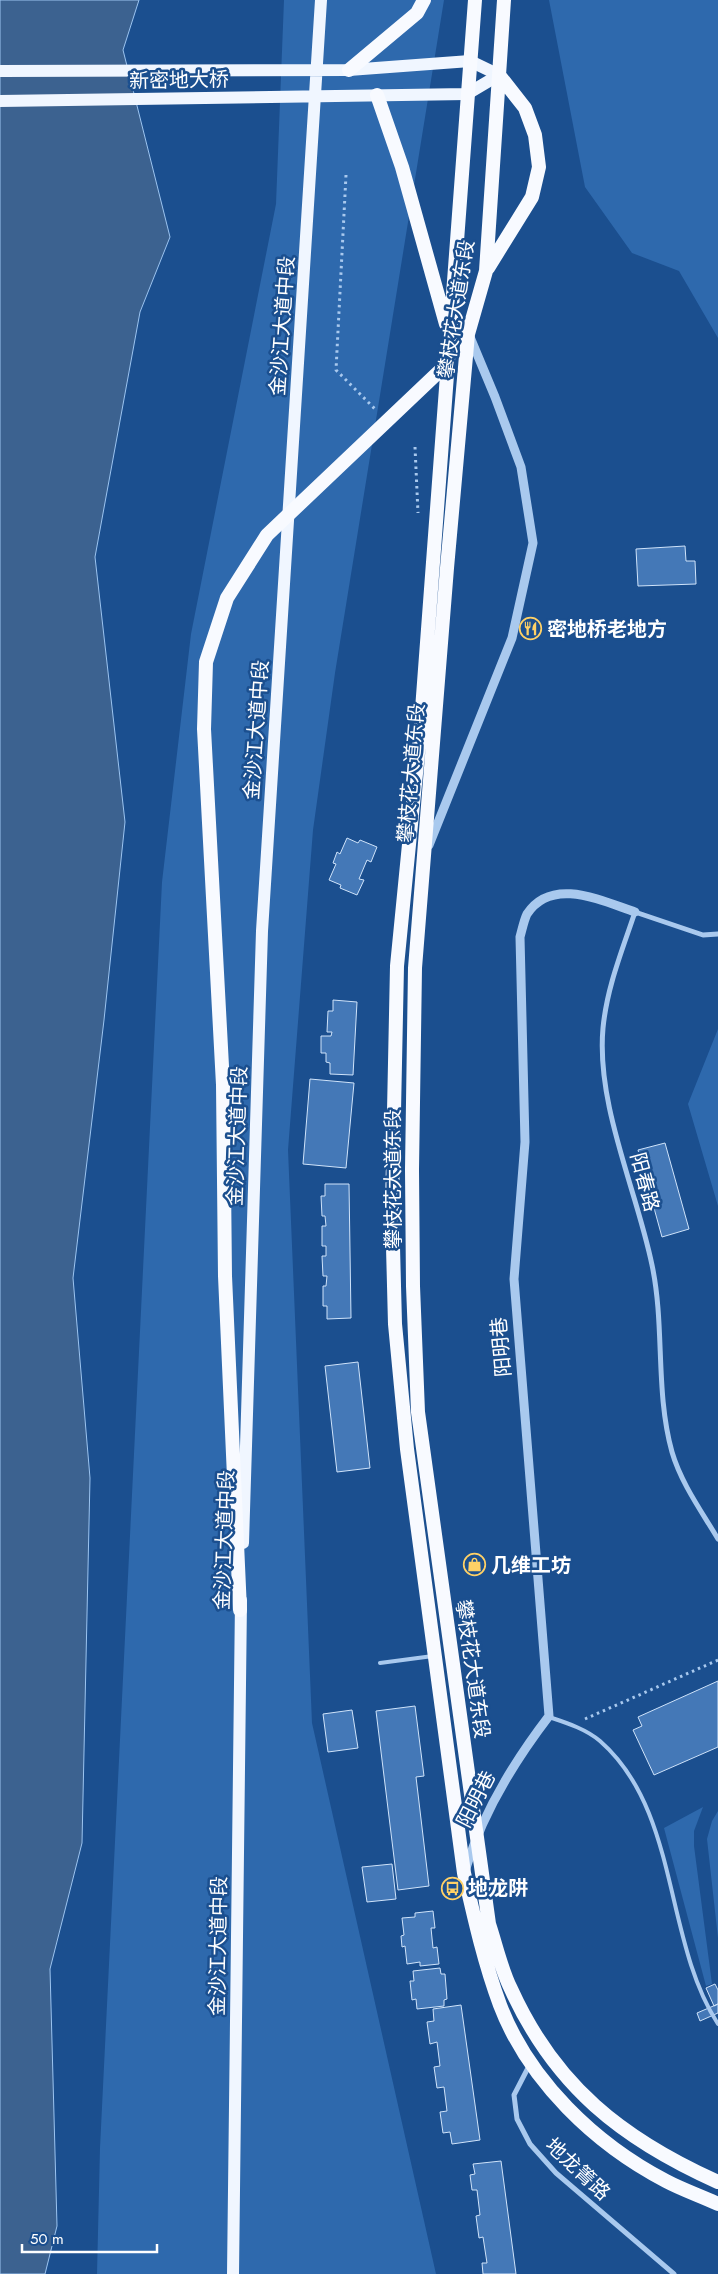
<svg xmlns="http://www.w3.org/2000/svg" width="718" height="2274" font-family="Jost,'Noto Sans SC',sans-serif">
  <rect width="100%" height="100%" fill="#1b4f8f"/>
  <path fill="#2e69ad" d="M284,0H444L335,673L313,830L288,1150L312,1723L436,2274H97L100,2148L162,882L191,634L276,204Z
    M549,0H718V338L679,271L632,253L585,187Z
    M718,1029V1206L688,1104Z
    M703,1807L694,1831V1846L712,1984L706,1986L664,1828Z
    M718,1811V1938L707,1839L712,1821Z"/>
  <path fill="#3c6290" stroke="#9cc4f0" d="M0,0H139L123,50L170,237L140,312L95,557L125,822L104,1020L73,1278L90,1478L82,1843L50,1969L57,2226L45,2274H0Z"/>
  <path fill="#4478b7" stroke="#cfe3fa" d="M685,546L686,561H695L696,584L638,586L636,549Z
    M347,838L358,843L360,840L377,847L371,862L367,860L359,879L364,880L357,895L340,888L341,885L329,880L336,864L333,863L337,852L340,854Z
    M333,1000L357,1002L353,1075L330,1074V1063L326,1062V1053H321V1036H331L332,1032H327L328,1011H333Z
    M310,1079L354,1083L346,1168L303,1164Z
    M665,1143L689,1229L662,1237L638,1150Z
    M325,1184H349L351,1318L327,1319V1306H323V1286H326L327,1276H323L322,1256H326V1246H322V1226H326L325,1216H322L321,1196H325Z
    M358,1362L370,1468L337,1472L325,1366Z
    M718,1681V1747L654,1775L633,1730L642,1726L638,1717Z
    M415,1706L424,1776L416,1777L429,1886L398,1890L376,1711Z
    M352,1710L358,1748L328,1752L323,1714Z
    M392,1864L396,1899L367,1902L362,1867Z
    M433,1911L435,1928H431L433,1948L437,1947L439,1964L420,1966V1962L407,1964L405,1946L402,1947L401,1936L404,1935L402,1918L415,1917V1913Z
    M440,1968L441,1974H445L447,1999L444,2000V2006L417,2009L416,1999L412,2000L410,1981H414L413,1971Z
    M715,1984L718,1990V2004L714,2006L706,1988Z
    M718,2004V2013L700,2021L697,2013Z
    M461,2005L480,2140L452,2144L450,2132L443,2133L440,2112L447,2111L444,2087L437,2088L434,2067L440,2066L437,2042L430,2044L427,2022L434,2021L433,2009Z
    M501,2161L516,2274H483L482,2263H487L483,2237L479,2238L476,2216L480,2215L477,2190H472L470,2175L475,2174L473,2164Z"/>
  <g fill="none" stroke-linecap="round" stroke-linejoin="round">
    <path stroke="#a9c9ee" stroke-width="3" stroke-dasharray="2.5 4" stroke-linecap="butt" d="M346,175L336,370L377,411
      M415,447L418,513
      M585,1719L718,1660"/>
    <path stroke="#a9c9ee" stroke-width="4" d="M380,1663L433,1656
      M549,1717C567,1723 586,1729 600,1741C680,1811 663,1939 718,2024"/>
    <path stroke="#a9c9ee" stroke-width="5" d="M718,934L703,935L635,912C622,951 607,987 603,1028C596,1105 637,1191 652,1265C665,1326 655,1391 672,1452C681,1483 702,1512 718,1539
      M530,2064L514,2095L517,2119L530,2144L556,2173L674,2274"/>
    <path stroke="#a9c9ee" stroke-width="9" d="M429,845L512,638L533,543L521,467L495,397L470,337
      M466,1868C483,1812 513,1763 549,1716L514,1279L525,1142L520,937C522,930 524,920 527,914C552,876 602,901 635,912"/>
    <path stroke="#f0f6ff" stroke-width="12" d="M0,71L349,70L470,61L499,75
      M0,101L467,94L499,75
      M243,1543L262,931L321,0
      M233,2274L241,1600"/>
    <path stroke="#f8faff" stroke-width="14" d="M475,0L421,723L397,966L392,1208L395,1324L407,1449L464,1873C474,1917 484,1962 500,2005C529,2081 595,2144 666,2181C683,2190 701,2196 718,2204
      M504,0L486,271L468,334L447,568L415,968L412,1170L413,1286L418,1412L489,1924C496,1945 501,1969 511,1989C555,2086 622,2139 718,2182
      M349,70L417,13L424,0
      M377,95L402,167L446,324
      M488,268L532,197L539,167L535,135L525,108L499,75
      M240,1610L225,1276L223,1085L204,729L206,662L227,598L267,535L447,364"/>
  </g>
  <defs>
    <symbol id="restaurant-ring" viewBox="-11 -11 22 22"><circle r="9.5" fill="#1b4f8f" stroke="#ffd166" stroke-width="1.5"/><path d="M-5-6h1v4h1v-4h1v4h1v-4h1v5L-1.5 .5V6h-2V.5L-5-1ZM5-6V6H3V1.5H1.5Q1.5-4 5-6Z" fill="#ffd166"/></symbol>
    <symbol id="shop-ring" viewBox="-11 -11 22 22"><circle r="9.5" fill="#1b4f8f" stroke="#ffd166" stroke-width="1.5"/><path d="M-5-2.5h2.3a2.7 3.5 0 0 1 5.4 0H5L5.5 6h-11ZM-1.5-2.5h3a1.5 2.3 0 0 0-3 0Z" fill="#ffd166"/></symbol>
    <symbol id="bus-ring" viewBox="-11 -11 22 22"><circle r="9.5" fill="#1b4f8f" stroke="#ffd166" stroke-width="1.5"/><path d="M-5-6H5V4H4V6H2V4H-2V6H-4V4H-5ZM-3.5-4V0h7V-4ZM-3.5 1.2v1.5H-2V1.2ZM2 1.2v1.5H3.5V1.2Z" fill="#ffd166"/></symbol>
  </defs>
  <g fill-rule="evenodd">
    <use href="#restaurant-ring" x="518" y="616" width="25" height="25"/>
    <use href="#shop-ring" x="462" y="1552" width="25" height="25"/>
    <use href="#bus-ring" x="440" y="1876" width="25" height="25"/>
  </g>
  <g text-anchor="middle" stroke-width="5" stroke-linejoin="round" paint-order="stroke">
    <g font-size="20" fill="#fff" stroke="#1b4f8f">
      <text transform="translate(179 80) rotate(-1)" y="7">新密地大桥</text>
      <text transform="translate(456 309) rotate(-81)" y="7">攀枝花大道东段</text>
      <text transform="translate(282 326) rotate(-86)" y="7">金沙江大道中段</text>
      <text transform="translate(256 730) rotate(-86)" y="7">金沙江大道中段</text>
      <text transform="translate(411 773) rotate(-85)" y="7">攀枝花大道东段</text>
      <text transform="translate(237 1136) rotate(-88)" y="7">金沙江大道中段</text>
      <text transform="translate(393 1179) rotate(-90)" y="7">攀枝花大道东段</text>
      <text transform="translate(645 1182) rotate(75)" y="7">阳春路</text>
      <text transform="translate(501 1347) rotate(-95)" y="7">阳明巷</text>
      <text transform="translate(224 1540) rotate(-88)" y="7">金沙江大道中段</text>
      <text transform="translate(473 1669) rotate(82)" y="7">攀枝花大道东段</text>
      <text transform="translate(476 1799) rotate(-63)" y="7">阳明巷</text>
      <text transform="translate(218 1946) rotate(-89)" y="7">金沙江大道中段</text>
      <text transform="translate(578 2169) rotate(43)" y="7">地龙箐路</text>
    </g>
    <g font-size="20" font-weight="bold" fill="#fff" stroke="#1b4f8f" text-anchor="start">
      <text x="547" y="636">密地桥老地方</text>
      <text x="491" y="1572">几维工坊</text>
      <text x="468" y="1895">地龙阱</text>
    </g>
  </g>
  <path d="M22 2244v8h135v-8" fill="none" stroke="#ffffff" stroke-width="2.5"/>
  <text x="30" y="2244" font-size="15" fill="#ffffff" stroke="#1b4f8f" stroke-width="4" paint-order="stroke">50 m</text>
</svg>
